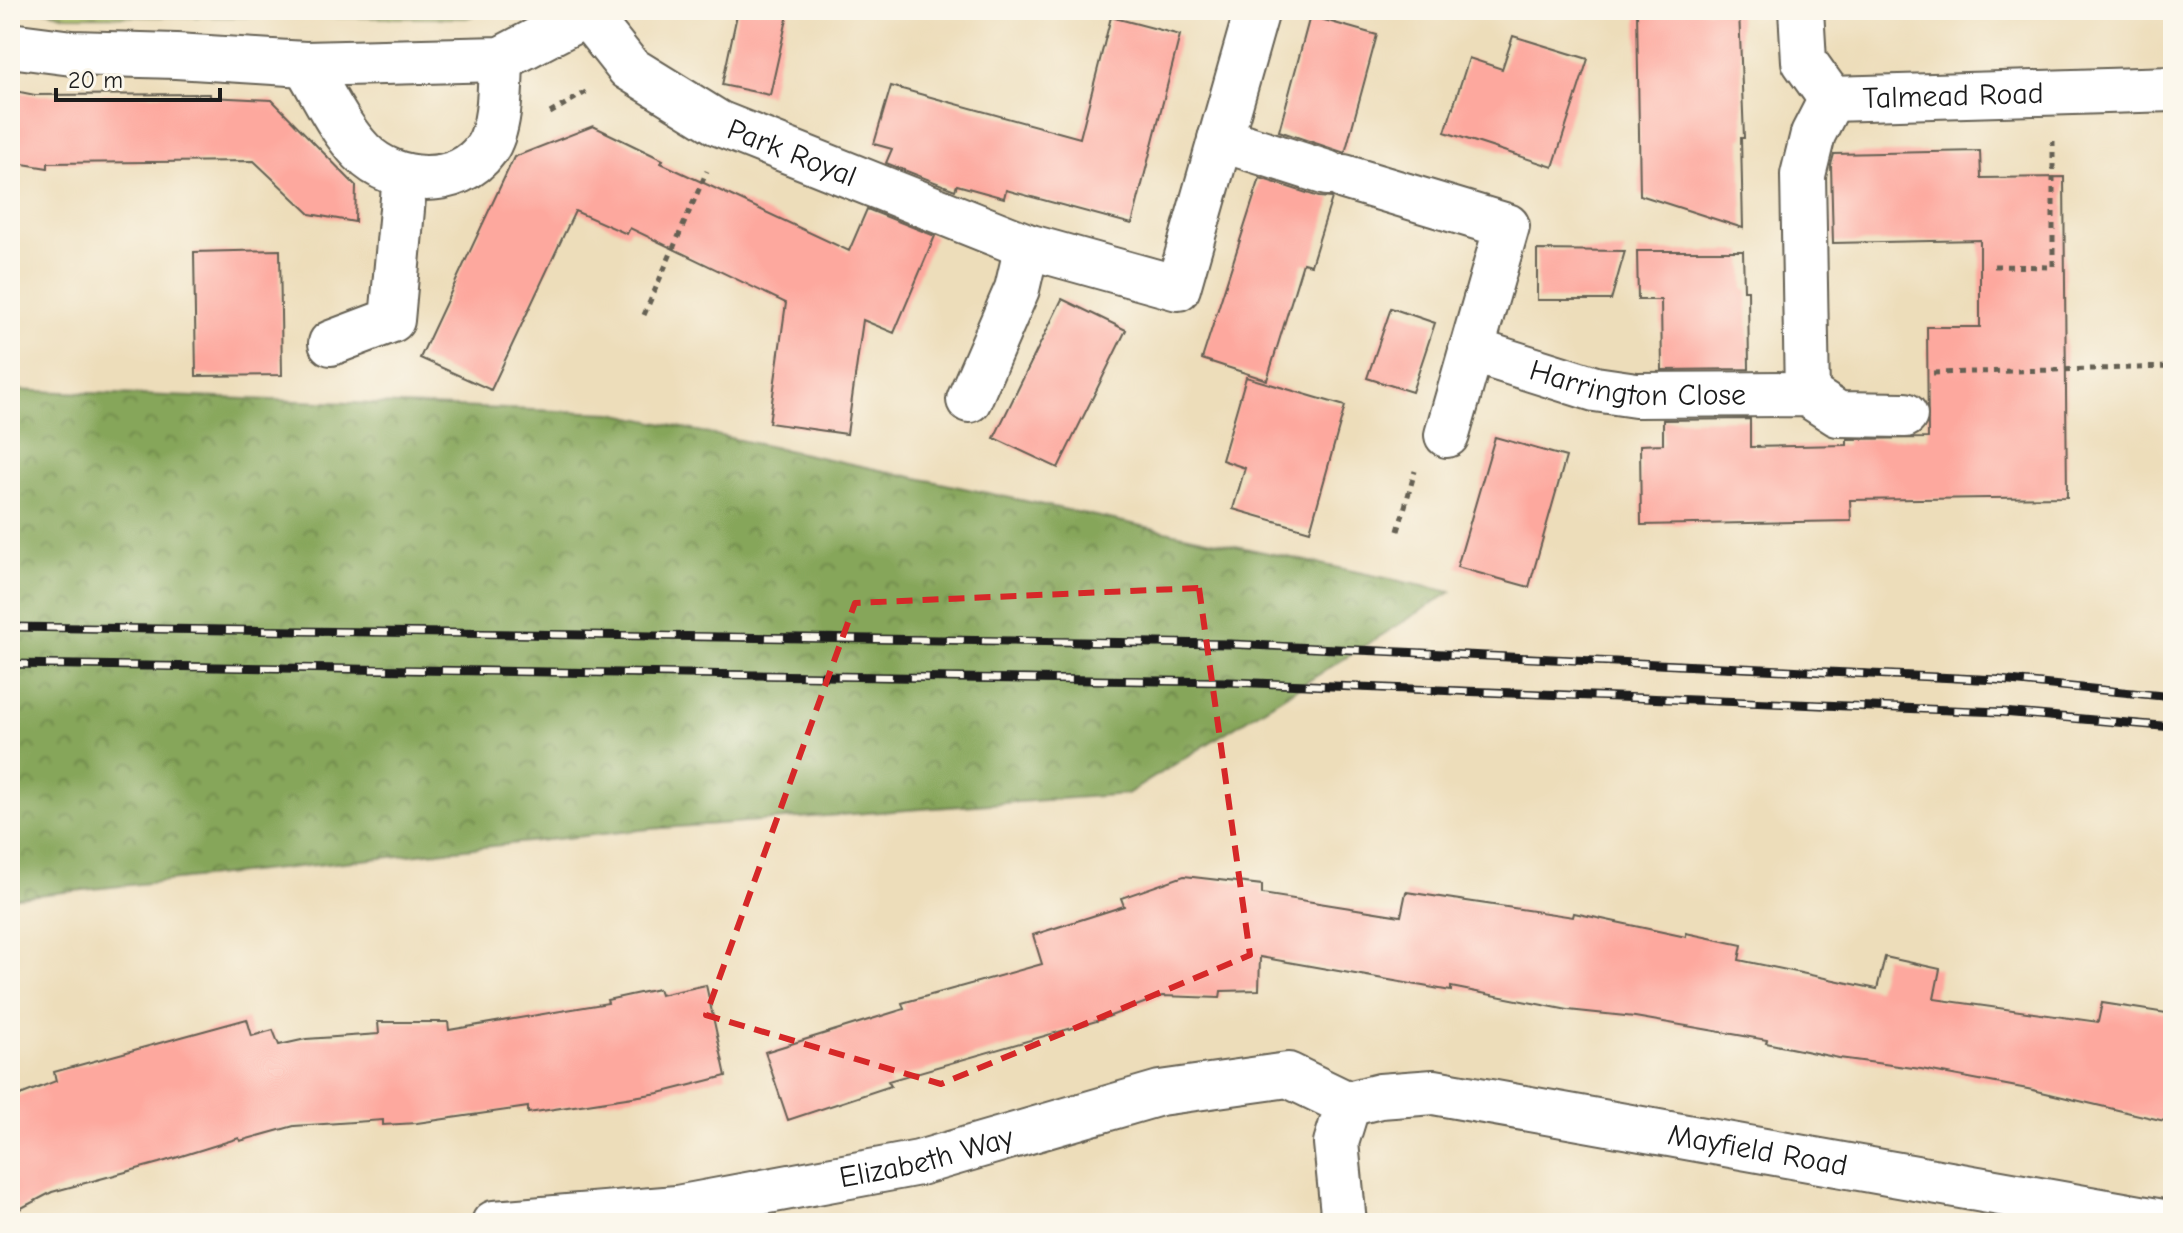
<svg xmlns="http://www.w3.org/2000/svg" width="2183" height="1233" font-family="'Comic Neue',sans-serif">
  <defs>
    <pattern id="forest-crowns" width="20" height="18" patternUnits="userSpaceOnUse" patternTransform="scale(2)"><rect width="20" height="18" fill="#86a65a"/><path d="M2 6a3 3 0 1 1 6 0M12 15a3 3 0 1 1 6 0" fill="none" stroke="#6d864a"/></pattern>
    <pattern id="park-crowns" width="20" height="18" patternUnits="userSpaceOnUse" patternTransform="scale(2)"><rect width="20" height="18" fill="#a9c064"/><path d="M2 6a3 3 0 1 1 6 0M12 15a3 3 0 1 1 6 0" fill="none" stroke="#91a456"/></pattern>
  </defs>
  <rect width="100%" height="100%" fill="#fbf7ec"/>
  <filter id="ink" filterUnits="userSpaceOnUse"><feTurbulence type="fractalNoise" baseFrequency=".0125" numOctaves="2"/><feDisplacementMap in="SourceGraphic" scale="16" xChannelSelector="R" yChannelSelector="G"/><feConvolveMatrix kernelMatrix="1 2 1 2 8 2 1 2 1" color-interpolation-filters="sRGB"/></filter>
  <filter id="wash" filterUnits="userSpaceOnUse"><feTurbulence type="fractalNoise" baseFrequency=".006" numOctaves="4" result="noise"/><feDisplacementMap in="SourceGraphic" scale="32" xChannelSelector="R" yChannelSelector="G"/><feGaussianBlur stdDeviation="1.8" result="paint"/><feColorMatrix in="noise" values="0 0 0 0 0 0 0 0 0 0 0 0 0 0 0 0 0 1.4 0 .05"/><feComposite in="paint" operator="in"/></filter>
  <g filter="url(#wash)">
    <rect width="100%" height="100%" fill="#edddba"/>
    <path fill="url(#forest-crowns)" stroke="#51613b" stroke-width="2" d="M10,390L613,413L1451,592L1127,794L649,829L10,898Z"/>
    <path fill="url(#park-crowns)" stroke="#626e40" stroke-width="2" d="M45,10H492L466,18L67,16Z"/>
    <g id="blocks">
      <path fill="#fda89e" d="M738,10H789L770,95L722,85Z
        M1637,10H1739L1744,138H1741L1743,228L1640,195Z
        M1310,16L1377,35L1345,153L1279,131Z
        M1111,17L1180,35L1132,224L1006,190L1004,198L957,185L955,190L886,163L892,149L874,144L891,86L1080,138Z
        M1513,36L1588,59L1553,167L1445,132L1469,58L1502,69Z
        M10,90L35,95L210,94V97L272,100L356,186L355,222L310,214L254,161L48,163V168L10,162Z
        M593,126L663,160L661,163L849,251L867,209L935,236L894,333L863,320L847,434L769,423L786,303L630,228L627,234L575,211L491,390L420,358L514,157Z
        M1980,151L1981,178L2064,177L2067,497L1850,500L1851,521L1641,525L1640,445L1663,444V420L1750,419V447L1847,445V439L1928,438L1927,327H1980V240L1833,243L1831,165L1834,154Z
        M1260,178L1319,197L1332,198L1311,265L1303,263L1267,380L1202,359Z
        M280,250L282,375L196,376L194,252Z
        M1537,250L1625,251L1611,300H1537Z
        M1637,251H1743L1744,290H1748L1749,369L1662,370L1661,300H1638Z
        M1062,299L1126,330L1058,468L994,438Z
        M1391,308L1435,323L1412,392L1367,378Z
        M1246,377L1345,406L1310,531L1233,509L1245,468L1222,460Z
        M1495,437L1566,457L1529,587L1457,567Z
        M1184,876L1262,885V894L1401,916L1406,892L1573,917L1574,913L1686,937V933L1742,945L1739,960L1877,989L1885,957L1940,969L1934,999L2098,1022L2102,1003L2173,1014V1123L2033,1090L1921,1069L1839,1058L1766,1043L1767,1040L1635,1017L1568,1010L1451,987V991L1260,957L1259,990L1221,991L1220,998L1162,996L1100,1020L888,1081L891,1086L788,1120L765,1052L904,1009L902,1003L1042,964L1033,935L1124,906L1121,898Z
        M706,985L726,1076L659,1093L528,1113V1107L417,1123L383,1125V1120L294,1126L240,1141L239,1138L159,1163L52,1192L10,1214V1099L56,1081L54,1072L247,1019L252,1036L273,1030L279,1045L306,1039L379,1034L378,1022H448L449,1030L608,1003L607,1000L658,989L660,995Z"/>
    </g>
  </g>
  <g filter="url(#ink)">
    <use href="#blocks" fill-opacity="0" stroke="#656053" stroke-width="2"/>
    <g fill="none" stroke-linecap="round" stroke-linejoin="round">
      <defs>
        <g id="minor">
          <path id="s1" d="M1801,10L1804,61L1831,99L2173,89"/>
          <path id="s2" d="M587,15L629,68L718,123L1027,246L1178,288L1256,14"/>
          <path d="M10,45L72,53L176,56L305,64L501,59L595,10"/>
          <path d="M305,64C323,93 338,127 362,152C394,185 458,189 486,149C501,128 500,84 501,59"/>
          <path d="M1220,139L1327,173"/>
          <path d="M1344,177L1507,226L1447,435"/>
          <path d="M331,343L392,320L405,176"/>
          <path id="s3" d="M1471,350L1595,389L1636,395L1807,394L1838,414L1905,415"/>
          <path d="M1807,394L1803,175L1813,134L1831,99"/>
          <path d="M969,400L1017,289L1027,246"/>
          <path id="s4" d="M1348,1104L1380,1096L1434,1092L2168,1223"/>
          <path id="s5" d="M494,1223L677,1208L919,1163L1160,1093L1288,1075L1348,1104"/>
          <path d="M1344,1223L1336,1143L1348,1104"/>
        </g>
      </defs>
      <use href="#minor" stroke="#656053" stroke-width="48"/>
      <path stroke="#656053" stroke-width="5" stroke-dasharray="6 6" stroke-linecap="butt" d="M550,113L586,92
        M1994,266L2053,267V141
        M644,315L707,171
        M1933,373L2173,367
        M1398,531L1415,471"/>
      <use href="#minor" stroke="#fff" stroke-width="44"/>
      <defs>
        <path id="rail" d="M10,627L1230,644L1999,680L2173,697
          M10,664L1229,682L2002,712L2173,727"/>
      </defs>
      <use href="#rail" stroke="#1c1c1c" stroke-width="9"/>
      <use href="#rail" stroke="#fbf7ec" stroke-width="6" stroke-dasharray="18" stroke-linecap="butt"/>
    </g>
  </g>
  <path fill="none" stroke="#d62828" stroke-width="6" stroke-dasharray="16 10" stroke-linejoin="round" d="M1199,588L1250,955L941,1084L706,1015L855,603Z"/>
  <g text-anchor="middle" stroke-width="7" stroke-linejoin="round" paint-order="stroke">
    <g font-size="30" fill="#1c1c1c" stroke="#fbf7ec">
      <text dy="10" stroke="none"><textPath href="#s1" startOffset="220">Talmead Road</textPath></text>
      <text dy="10" stroke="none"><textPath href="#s2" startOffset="252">Park Royal</textPath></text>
      <text dy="10" stroke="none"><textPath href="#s3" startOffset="172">Harrington Close</textPath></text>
      <text dy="10" stroke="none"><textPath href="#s4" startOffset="416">Mayfield Road</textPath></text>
      <text dy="10" stroke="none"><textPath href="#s5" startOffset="438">Elizabeth Way</textPath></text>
    </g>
  </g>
  <rect width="2183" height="1233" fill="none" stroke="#fbf7ec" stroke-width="40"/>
  <path d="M56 88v12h164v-12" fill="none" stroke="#1c1c1c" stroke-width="4"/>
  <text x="68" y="88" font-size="24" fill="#1c1c1c" stroke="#fbf7ec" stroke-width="6" paint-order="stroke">20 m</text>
</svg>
